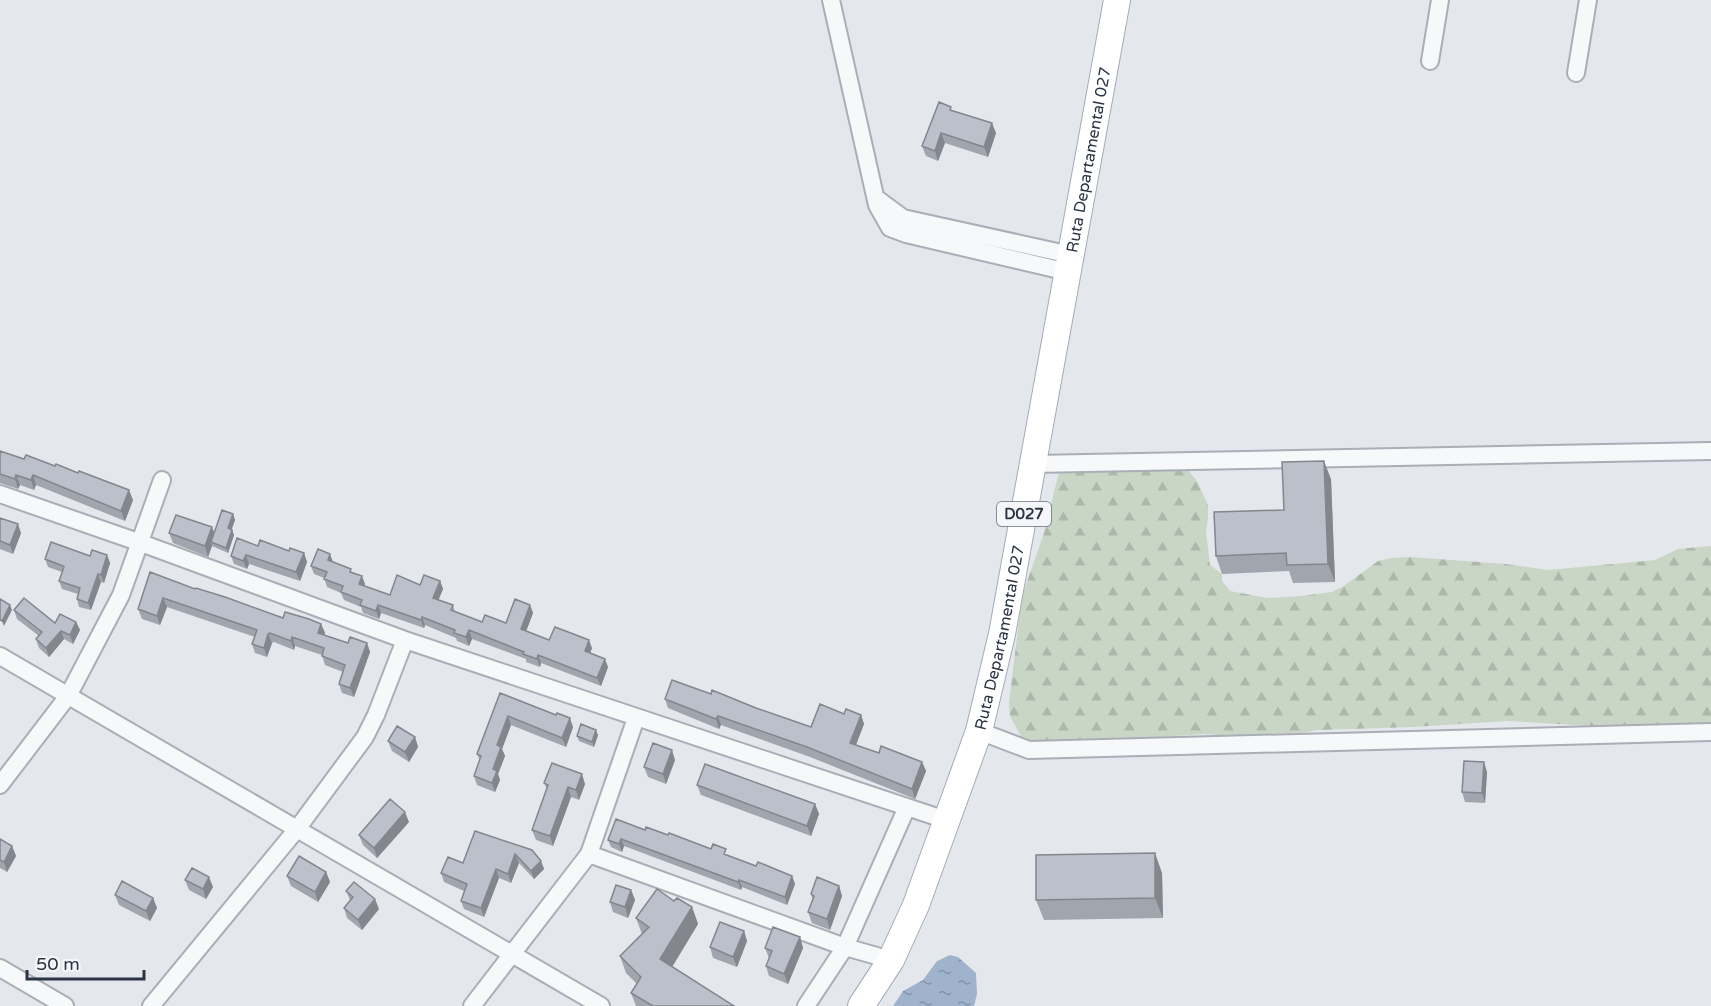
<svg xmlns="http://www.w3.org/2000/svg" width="1711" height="1006" font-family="'Varela Round',sans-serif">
  <defs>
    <pattern id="forest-firs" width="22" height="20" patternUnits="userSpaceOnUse" patternTransform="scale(1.5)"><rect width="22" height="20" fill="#c9d6c5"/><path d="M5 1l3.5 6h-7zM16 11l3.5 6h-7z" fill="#adb8ab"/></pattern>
    <pattern id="water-ripples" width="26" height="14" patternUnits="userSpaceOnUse" patternTransform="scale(1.5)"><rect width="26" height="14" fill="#9fb4cc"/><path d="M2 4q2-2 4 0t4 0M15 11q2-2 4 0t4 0" fill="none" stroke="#8293a7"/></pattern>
  </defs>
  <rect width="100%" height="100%" fill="#e4e7ec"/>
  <path fill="url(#forest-firs)" d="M1179,459L1197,481L1208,505V519L1206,531L1210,565L1222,574V581L1230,591L1268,598L1302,596L1332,592L1344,586L1378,561L1391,558L1410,557L1506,564L1548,570L1655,560L1678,549L1711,546V733L1507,721L1414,727L1317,730L1303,733L1245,737L1203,734L1131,739L1061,749L1023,740L1010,716L1009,703L1022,596L1044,533L1060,468Z"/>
  <path fill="url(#water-ripples)" d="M950,955L958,957L976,973L977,994L974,1006H893L903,991L923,980L937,961Z"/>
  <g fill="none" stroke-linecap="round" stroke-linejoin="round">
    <defs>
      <path id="minor" d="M831,0L877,205L890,228L906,234L1068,272
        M1430,61L1440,0
        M1576,73L1588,0
        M876,198L903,218L1071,255
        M1033,464L1711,451
        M0,494L141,543L405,640L946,820
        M0,656L601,1006
        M979,731L1029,750L1711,732
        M0,785L68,696L121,595L162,480
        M589,854L636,718
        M0,968L65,1006
        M151,1006L297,829L365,737L376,715L405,640
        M472,1006L589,854L845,947L891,960
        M806,1006L845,947L907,807"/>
      <g id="primary">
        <path id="s1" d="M861,1006L891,960L916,905L979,731L1002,634L1117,0"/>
      </g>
    </defs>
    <use href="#minor" stroke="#a9aeb7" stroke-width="20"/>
    <use href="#primary" stroke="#a3abb8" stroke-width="28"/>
    <use href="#minor" stroke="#f7f8fa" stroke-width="16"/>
    <use href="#primary" stroke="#fff" stroke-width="26"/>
  </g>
  <path fill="#a1a5ae" d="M952,110L996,133L988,157L945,143L938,161L926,156L922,146Z
    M0,451L133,500L125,521L36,485L34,490L20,485L18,489L0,483Z
    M1331,479L1335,582L1293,583L1289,571L1222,574L1216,556Z
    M233,514L235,520L232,529L234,535L228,553L212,546L208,557L173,543L169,533L214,532Z
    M0,518L21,533L13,554L0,549Z
    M258,546L304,553L307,562L300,581L249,564L247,569L234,564L231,556Z
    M107,555L110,563L104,583L101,582L91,610L79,607L77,599L78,594L62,589L59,581L62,572L48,567L45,559L90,556Z
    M333,562L352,572L365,584L364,586L390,595L420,585L440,581L443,589L438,600L453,605L455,612L482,622L506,623L530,605L533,613L526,631L549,640L592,648L590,653L608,667L601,686L541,663L540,667L526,662V659L472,639L469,646L457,641L456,638L425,625L424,628L381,613L379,619L363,613L361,607L344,600L341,593L327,587L324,578L314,574L311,566Z
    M150,572L195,589L283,618L321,624L325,633L324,635L348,643H367L370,652L354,697L342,693L339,684L343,672L325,665L322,655L295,646L294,650L274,642L272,643L267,657L255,653L252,644L255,637L167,607L160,625L142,619L138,609Z
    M14,610L55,623L76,622L80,630L73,644L64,639L49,657L39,648L36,639L39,636L17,619Z
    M500,693L556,715L573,727L566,747L511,725L502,749L505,756L498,774L500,780L495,792L477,785L474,776L480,760L477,754Z
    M665,699L756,708L811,727L844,714L861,715L864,724L856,745L879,753L922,762L926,771L915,799L810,757L721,725L719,729L668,708Z
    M598,735L594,747L579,741L577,736Z
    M415,737L418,747L409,762L392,751L388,741Z
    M675,760L666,784L648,777L644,767Z
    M1487,772L1485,803L1465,802L1462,792Z
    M544,783L585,784L579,800L571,797L553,846L536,840L532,830L547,789Z
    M697,785L815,804L819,814L811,836L701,795Z
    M409,822L377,858L363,845L359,835Z
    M645,830L668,835L728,856L756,866L792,876L795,884L787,905L742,887L741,890L624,846L622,852L611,847L608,840Z
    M475,831L541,861L544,869L534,879L519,863L511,883L499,878L484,917L464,909L461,901L464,891L444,882L441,873L463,863Z
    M0,839L12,846L16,856L7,872L0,868Z
    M326,872L330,882L318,902L291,886L287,876Z
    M1162,873L1163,918L1044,920L1036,900Z
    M185,880L213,887L206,899L189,890Z
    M839,886L842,896L830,930L812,923L808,912L813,900L811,894Z
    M631,890L635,900L628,918L613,912L610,902Z
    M346,891L379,909L362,930L347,918L344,908L350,900Z
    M115,895L153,898L157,908L150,921L119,905Z
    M674,901L692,907L698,924L672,967L734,1006H636L631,993L637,984L626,973L620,956L642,934L636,918Z
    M744,931L747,941L737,967L713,958L710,947Z
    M800,937L803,948L788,984L769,976L766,966L769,958L765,948Z"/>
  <path fill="#83868d" d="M992,123L996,133L988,157L984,147Z
    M941,133L945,143L938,161L935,151Z
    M1324,461L1331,479L1335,582L1328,564Z
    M16,475L20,485L18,489L15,479Z
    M33,475L36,485L34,490L31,480Z
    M129,490L133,500L125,521L121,511Z
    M233,514L235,520L230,533L228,528Z
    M18,524L21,533L13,554L10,545Z
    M212,527L216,537L211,542L212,546L208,557L205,546Z
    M232,530L234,535L228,553L226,548Z
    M304,553L307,562L300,581L296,572Z
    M330,554L333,562L328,560Z
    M107,555L110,563L104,583L101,575Z
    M246,555L249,564L247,569L243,561Z
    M98,574L101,582L91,610L88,603Z
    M362,576L365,584L362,592L359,584Z
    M440,581L443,589L436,606L433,598Z
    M163,598L167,607L160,625L157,616Z
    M10,605L12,610L4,626L2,621Z
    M378,605L381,613L379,619L376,611Z
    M530,605L533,613L524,637L521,629Z
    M422,617L425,625L424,628L421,620Z
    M76,622L80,630L73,644L70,635Z
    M321,624L325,633L321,642L318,633Z
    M469,630L472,639L469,646L466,637Z
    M61,631L64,639L49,657L46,648Z
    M268,634L272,643L267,657L264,648Z
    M292,637L295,646L294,650L291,641Z
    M589,640L592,648L588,659L585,651Z
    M367,643L370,652L354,697L350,688Z
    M538,655L541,663L540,667L537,659Z
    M605,659L608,667L601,686L597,678Z
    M861,715L864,724L853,752L850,743Z
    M508,716L511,725L502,749L505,756L498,774L500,780L495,792L492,783L493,769L497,745Z
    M718,716L721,725L719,729L716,719Z
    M570,718L573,727L566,747L562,738Z
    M596,730L598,735L594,747L592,742Z
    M415,737L418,747L409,762L405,752Z
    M672,750L675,760L666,784L663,774Z
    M922,762L926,771L915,799L912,789Z
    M1484,762L1487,772L1485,803L1482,793Z
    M582,774L585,784L579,800L576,790Z
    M568,787L571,797L553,846L550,836Z
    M815,804L819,814L811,836L807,826Z
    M405,812L409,822L377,858L374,848Z
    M621,839L624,846L622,852L619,844Z
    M12,846L16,856L7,872L4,862Z
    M1155,853L1162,873L1163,918L1155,898Z
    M515,854L519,863L511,883L508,874Z
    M541,861L544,869L534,879L531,871Z
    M496,869L499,878L484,917L481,908Z
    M326,872L330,882L318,902L315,892Z
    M792,876L795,884L787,905L785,897Z
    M209,877L213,887L206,899L203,889Z
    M739,880L742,887L741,890L738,882Z
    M839,886L842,896L830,930L827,919Z
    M631,890L635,900L628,918L625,907Z
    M153,898L157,908L150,921L146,911Z
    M375,899L379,909L362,930L358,920Z
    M692,907L698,924L666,977L660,959Z
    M744,931L747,941L737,967L733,957Z
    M800,937L803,948L788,984L784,974Z"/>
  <path fill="#bbc0ca" stroke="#83868d" stroke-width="1.5" d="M939,102L951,107L950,110L992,123L984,147L941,133L935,151L922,146Z
    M0,451L24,459L26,455L55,466L56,464L78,473L79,471L129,490L121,511L33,475L31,480L16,475L15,479L0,474Z
    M1324,461L1328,564L1287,565L1286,553L1216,556L1214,512L1284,510L1282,462Z
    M222,510L233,514L228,528L232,530L226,548L211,542Z
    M176,515L212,527L205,546L169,533Z
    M0,518L18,524L10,545L0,541Z
    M237,538L258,546L260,540L289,551L290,548L304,553L296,572L246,555L243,561L231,556Z
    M51,542L90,556L92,550L107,555L101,575L98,574L88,603L77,599L80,588L59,581L64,567L63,566L45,559Z
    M318,549L330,554L328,560L351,569L350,572L362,576L359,584L390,595L397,575L420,585L424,575L440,581L433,598L453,605L451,610L482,622L485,615L506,623L515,599L530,605L521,629L549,640L555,627L589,640L585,651L605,659L597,678L538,655L537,659L523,654L524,652L469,630L466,637L454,633L455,630L422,617L421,620L378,605L376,611L360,605L362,600L341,592L343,586L324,579L327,572L311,566Z
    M150,572L195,589L196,588L225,597L283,618L285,612L309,619L321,624L318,633L348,643L350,637L367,643L350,688L339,684L345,665L322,656L324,648L292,637L291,641L270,633L268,634L264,648L252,644L257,630L163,598L157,616L138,609Z
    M24,598L55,623L60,614L76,622L70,635L61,631L46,648L36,639L42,632L14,610Z
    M0,599L10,605L2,621L0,620Z
    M672,680L711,694L712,690L756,708L811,727L820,704L844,714L846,709L861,715L850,743L879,753L881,746L922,762L912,789L807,747L718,716L716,719L665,699Z
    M500,693L556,715L557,713L570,718L562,738L508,716L497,745L501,747L493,769L497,771L492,783L474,776L481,756L477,754Z
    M581,724L596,730L592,742L577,736Z
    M397,726L415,737L405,752L388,741Z
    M653,743L672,750L663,774L644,767Z
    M1464,761L1484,762L1482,793L1462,792Z
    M552,763L582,774L576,790L568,787L550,836L532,830L548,785L544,783Z
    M705,764L815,804L807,826L697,785Z
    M390,799L405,812L374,848L359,835Z
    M616,819L645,830L646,827L668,835L669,833L711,849L713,844L726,849L724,854L756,866L758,862L792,876L785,897L739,880L738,882L621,839L619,844L608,840Z
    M475,831L532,850L541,861L531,871L515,854L508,874L496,869L481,908L461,901L467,884L441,873L448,857L463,863Z
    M0,839L12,846L4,862L0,860Z
    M1155,853V898L1036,900V855Z
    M299,856L326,872L315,892L287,876Z
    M192,868L209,877L203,889L185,880Z
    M817,877L839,886L827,919L808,912L814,896L811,894Z
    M122,881L153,898L146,911L115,895Z
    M354,882L375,899L358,920L344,908L353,897L346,891Z
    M616,885L631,890L625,907L610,902Z
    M657,889L674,901L677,898L692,907L660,959L734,1006H653L631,993L641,977L620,956L649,927L636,918Z
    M720,922L744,931L733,957L710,947Z
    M773,927L800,937L784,974L766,966L772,951L765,948Z"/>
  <g text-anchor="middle" stroke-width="4.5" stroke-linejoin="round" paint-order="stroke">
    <rect fill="#f4f6f9" stroke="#676e7b" stroke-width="1.5" x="997" y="502" width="54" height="24" rx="4.5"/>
    <g font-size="15" font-weight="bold" fill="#2b3445">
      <text x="1024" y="519">D027</text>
    </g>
    <g font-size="16" fill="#2b3445" stroke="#f4f6f9">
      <text dy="6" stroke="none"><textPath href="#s1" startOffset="882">Ruta Departamental 027</textPath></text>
      <text dy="6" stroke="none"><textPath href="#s1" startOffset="396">Ruta Departamental 027</textPath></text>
    </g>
  </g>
  <path d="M27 970v9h117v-9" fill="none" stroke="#2b3445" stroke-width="3"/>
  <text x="36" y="970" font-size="18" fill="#2b3445" stroke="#f4f6f9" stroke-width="4.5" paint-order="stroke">50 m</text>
</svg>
